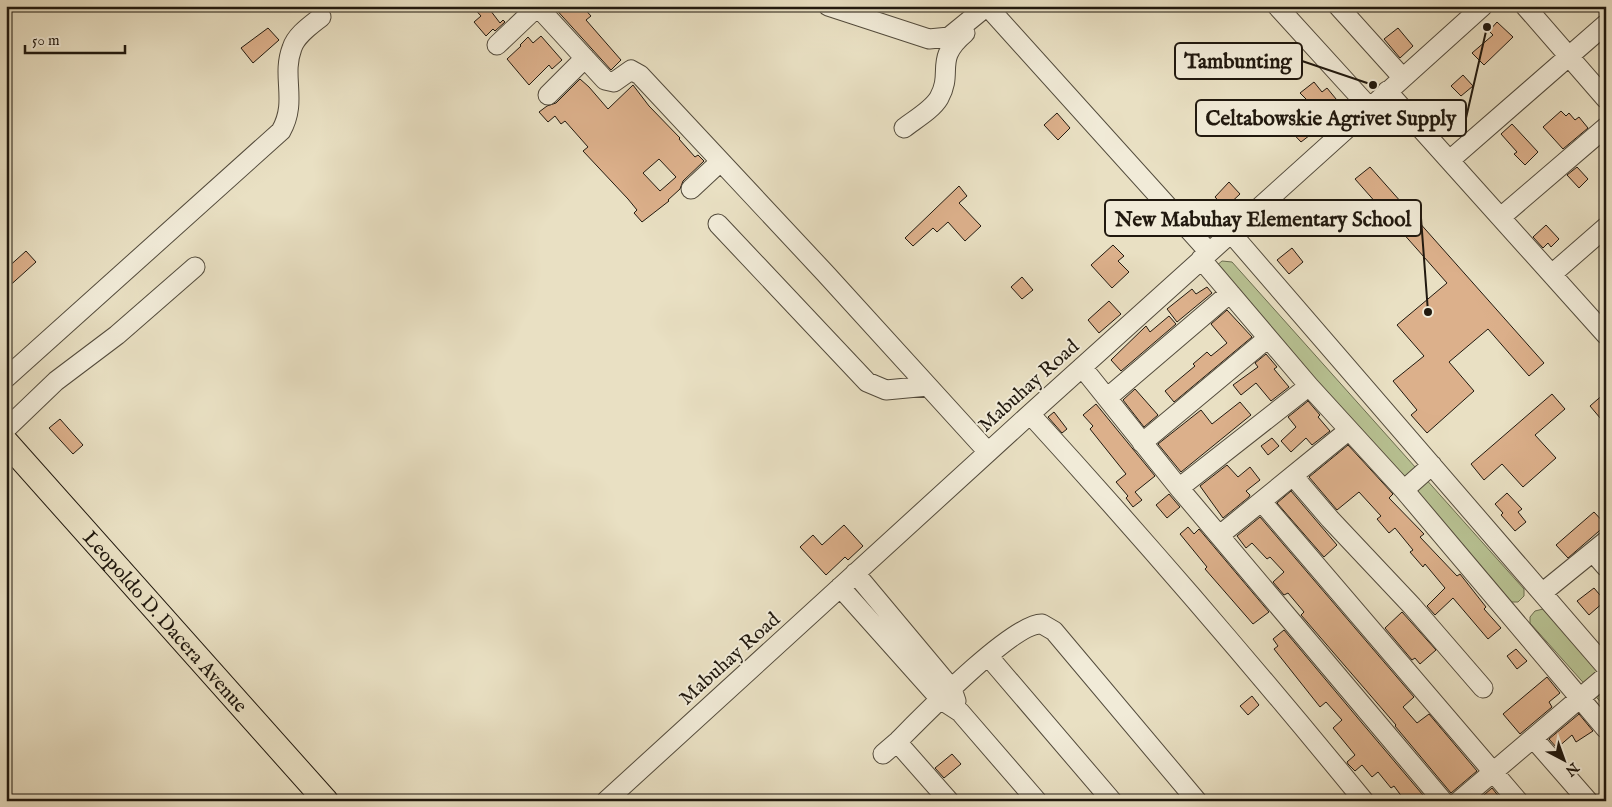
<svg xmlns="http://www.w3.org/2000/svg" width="1612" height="807" font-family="'IM FELL English',serif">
  <rect width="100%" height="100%" fill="#e9e0c3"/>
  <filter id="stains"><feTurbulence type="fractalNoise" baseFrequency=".004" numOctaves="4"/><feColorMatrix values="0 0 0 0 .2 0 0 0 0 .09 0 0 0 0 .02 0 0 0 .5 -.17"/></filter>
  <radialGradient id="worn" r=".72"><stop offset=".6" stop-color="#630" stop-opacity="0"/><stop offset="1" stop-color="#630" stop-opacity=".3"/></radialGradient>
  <path fill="#b8c293" stroke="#6c6e51" d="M1222,261L1232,262L1524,589V596L1518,602H1511L1219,276L1216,266Z
    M1543,609L1606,678V708L1530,623V617L1535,611Z"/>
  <path fill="#dcb08b" stroke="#21190f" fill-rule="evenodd" d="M472,6H487L500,23L503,20L505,22L495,31L493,29L486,36L474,22L481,16Z
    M553,6H582L591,16L586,20L621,60L611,70Z
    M1497,22L1513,37L1484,65L1472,53L1493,35L1489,31Z
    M268,28L279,40L253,63L241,48Z
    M1398,28L1413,46L1400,58L1384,39Z
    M541,36L562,60L552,69L549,65L529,85L507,59L521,46L520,45L528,37L533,43Z
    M1463,75L1473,86L1461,96L1451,86Z
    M580,79L589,87L608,109L633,85L649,106L680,138L679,139L695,157L698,155L704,161L683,181L680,189L668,200L669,201L642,222L634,213L637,210L628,199L583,151L588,147L565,121L561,124L555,116L548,122L539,112L547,106L556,103ZM659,159L676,177L660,191L643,173Z
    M1314,82L1322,92L1327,88L1341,105L1323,125L1301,142L1285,125L1310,103L1300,93Z
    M1561,111L1566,116L1569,113L1575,120L1579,117L1588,128L1563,149L1543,127Z
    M1057,113L1070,128L1058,140L1044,125Z
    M1512,124L1538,152L1525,165L1514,154L1517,152L1501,134Z
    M1370,167L1544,363L1529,376L1488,329L1449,362L1474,391L1427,433L1411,415L1417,410L1393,381L1424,356L1397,325L1447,283L1355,179Z
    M1577,167L1588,179L1579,188L1567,175Z
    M1229,182L1240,194L1225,208L1215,197Z
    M959,186L967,196L959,203L981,226L965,241L948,222L937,232L933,228L913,246L905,238Z
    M1546,225L1559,239L1551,247L1548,243L1543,248L1533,237Z
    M1113,245L1124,256L1118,261L1129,272L1112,288L1091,265Z
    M1292,248L1303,262L1289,274L1277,260Z
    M26,251L36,262L6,289V269Z
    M1022,277L1033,290L1022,299L1011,287Z
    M1207,287L1212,293L1177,322L1167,309L1192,289L1196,294Z
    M1109,301L1121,314L1099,333L1088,320Z
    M1227,310L1252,337L1174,402L1165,391L1195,366L1193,364L1207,352L1211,356L1227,343L1211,324Z
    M1169,316L1176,324L1121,371L1111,360L1146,326L1150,332Z
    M1266,354L1277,367L1274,369L1289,387L1271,401L1256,383L1241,395L1233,385L1258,367L1255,363Z
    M1135,389L1158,415L1144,427L1123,400Z
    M1606,392V425L1590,406Z
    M1552,394L1565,409L1535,435L1556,458L1523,487L1502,464L1484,480L1471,464Z
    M1308,401L1320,415L1318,417L1330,431L1312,445L1306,438L1291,452L1281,441L1296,427L1288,417Z
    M1240,402L1251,415L1181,472L1158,444L1201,410L1212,424Z
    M1096,404L1155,476L1135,492L1142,500L1133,507L1126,498L1128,496L1116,482L1126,474L1090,429L1093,426L1083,415Z
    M1054,412L1067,429L1062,433L1048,417Z
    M60,419L83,445L73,454L49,428Z
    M1272,438L1279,446L1268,455L1261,446Z
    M1348,445L1393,494L1389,498L1424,534L1420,537L1457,576L1460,574L1486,607L1484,609L1501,628L1488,639L1453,598L1435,615L1427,606L1445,588L1425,564L1423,567L1410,552L1413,550L1395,528L1389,533L1377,519L1381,516L1359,492L1337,510L1309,477Z
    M1227,465L1238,477L1250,467L1260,480L1246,491L1250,495L1249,497L1223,518L1200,486Z
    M1291,491L1337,545L1324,557L1277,503Z
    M1507,493L1522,509L1518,512L1526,522L1515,531L1501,515L1503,513L1495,504Z
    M1169,494L1180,507L1167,518L1156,505Z
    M1594,512L1606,525L1568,558L1556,545Z
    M1260,517L1414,697L1403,707L1417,723L1429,714L1477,771L1451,793L1395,726L1396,725L1301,615L1304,612L1288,593L1284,595L1273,582L1284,572L1270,557L1267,559L1252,543L1246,548L1237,536Z
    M844,525L863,546L848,560L845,557L826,575L800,547L813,535L822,545Z
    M1188,527L1194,534L1199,529L1269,612L1253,624L1205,569L1207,567L1180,534Z
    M1594,588L1605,601L1589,615L1577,601Z
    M1402,612L1436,650L1420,664L1415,658L1412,660L1385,628Z
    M1284,630L1362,723L1428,801H1405L1394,786L1391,788L1378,772L1372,777L1362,765L1355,771L1348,764L1347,762L1355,755L1333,728L1342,720L1326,702L1320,707L1274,649L1278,646L1273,639Z
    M1516,649L1527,661L1517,669L1507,656Z
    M1547,677L1560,693L1549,702L1552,707L1520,734L1503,714Z
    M1252,696L1259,705L1248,715L1240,706Z
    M1579,714L1593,731L1576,742L1572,735L1557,748L1549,739Z
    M952,754L961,764L944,778L935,768Z
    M1492,788L1500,798L1497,801H1477Z"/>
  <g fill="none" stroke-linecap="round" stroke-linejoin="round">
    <defs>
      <path id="minor" d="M537,6L605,80L614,82L631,70L640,75L825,273L988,452
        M828,6L929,39L949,37L987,6
        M987,6L1209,252
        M1277,6L1369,107
        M1338,6L1402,77
        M1525,6L1606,99
        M497,45L537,7
        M1387,91L1606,335
        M548,95L585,58
        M904,128C914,120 932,110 939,98C954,71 933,60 965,33
        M1450,160L1606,24
        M691,189L720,162
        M1501,217L1606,127
        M718,224L867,382L886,390L928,386
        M1231,233L1606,667
        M1201,259L1309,386L1404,490L1606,729
        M1552,274L1606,227
        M1082,367L1179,488L1443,801
        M6,378L281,131C298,101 281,77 292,48C296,35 311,25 321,17
        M1107,398L1230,293
        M1030,414C1145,540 1256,669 1364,801
        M6,429L56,381L117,335L195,267
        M1142,443L1268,338
        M1294,477L1330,519L1412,606L1483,688
        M1179,488L1309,386
        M1404,490L1432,465
        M1262,502L1518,801
        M1220,535L1349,430
        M1593,552L1606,567
        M855,573L952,689L956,701
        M840,587L940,699L960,712L1037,801
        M1542,593L1606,541
        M988,656L1112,801
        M1533,738L1588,801
        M897,742C920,719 1014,622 1042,624L1054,631L1197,801
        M883,754L897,742L949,801
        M606,801L1030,414L1483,6
        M1459,801L1606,676"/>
      <g id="major">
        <path id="s1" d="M6,442L326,801"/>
      </g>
    </defs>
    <use href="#minor" stroke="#534b3c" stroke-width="21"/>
    <use href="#major" stroke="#21190f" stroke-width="26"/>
    <use href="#minor" stroke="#f1ebd8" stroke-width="19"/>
    <use href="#major" stroke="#e9e0c3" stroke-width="24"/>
  </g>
  <g text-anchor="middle" stroke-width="4" stroke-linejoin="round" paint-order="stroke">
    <g font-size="20" fill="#21190f" stroke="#f1ebd8">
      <text transform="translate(1028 385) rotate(-42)" y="7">Mabuhay Road</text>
      <text dy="7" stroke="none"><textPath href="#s1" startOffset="240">Leopoldo D. Dacera Avenue</textPath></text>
      <text transform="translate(729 658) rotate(-42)" y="7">Mabuhay Road</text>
    </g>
  </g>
  <path fill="none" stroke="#21190f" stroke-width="2" d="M1373 85L1302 61M1487 27L1466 118M1428 312L1421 218"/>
  <g fill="#21190f" stroke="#f1ebd8" stroke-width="2">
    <circle cx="1373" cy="85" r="5"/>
    <circle cx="1487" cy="27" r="5"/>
    <circle cx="1428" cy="312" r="5"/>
  </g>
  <g fill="#f1ebd8" stroke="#21190f" stroke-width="2">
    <rect x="1175" y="43" width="127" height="36" rx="5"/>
    <rect x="1196" y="100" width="270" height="36" rx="5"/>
    <rect x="1105" y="200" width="316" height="36" rx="5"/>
  </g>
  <g font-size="21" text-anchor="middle" font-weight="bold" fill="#21190f">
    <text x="1238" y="68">Tambunting</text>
    <text x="1331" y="125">Celtabowskie Agrivet Supply</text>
    <text x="1263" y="226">New Mabuhay Elementary School</text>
  </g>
  <rect width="1612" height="807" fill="none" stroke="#e9e0c3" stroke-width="25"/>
  <rect x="8" y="8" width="1597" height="792" fill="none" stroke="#21190f" stroke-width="2.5"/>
  <rect x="12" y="12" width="1587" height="782" fill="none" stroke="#21190f"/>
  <g transform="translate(1564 760) rotate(139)" stroke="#f1ebd8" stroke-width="4" paint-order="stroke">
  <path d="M0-4L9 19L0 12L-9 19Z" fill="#21190f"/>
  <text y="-8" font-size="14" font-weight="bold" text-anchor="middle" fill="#21190f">N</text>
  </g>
  <path d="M25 45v8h100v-8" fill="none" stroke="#21190f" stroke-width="2.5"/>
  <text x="32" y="45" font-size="15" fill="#21190f" stroke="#f1ebd8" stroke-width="4" paint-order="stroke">50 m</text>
  <rect width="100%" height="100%" filter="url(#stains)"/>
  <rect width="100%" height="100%" fill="url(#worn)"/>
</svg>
